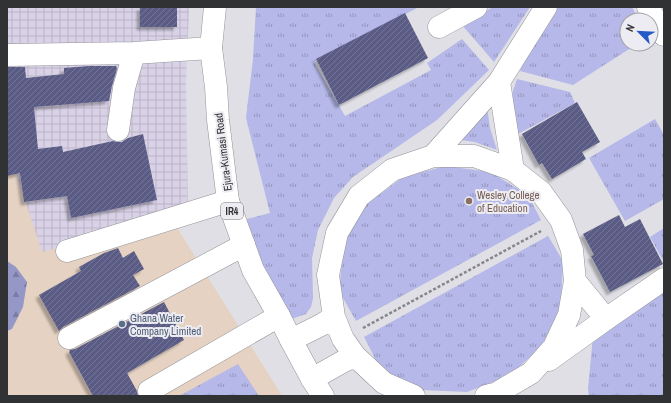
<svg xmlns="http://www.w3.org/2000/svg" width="671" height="403" font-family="'Archivo Narrow',sans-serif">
  <defs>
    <pattern id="industrial-grid" width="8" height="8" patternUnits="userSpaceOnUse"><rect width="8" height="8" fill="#d9d2e7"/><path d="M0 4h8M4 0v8" fill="none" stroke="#bbb5c7"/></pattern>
    <pattern id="grass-tufts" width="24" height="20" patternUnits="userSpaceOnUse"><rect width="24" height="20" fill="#b5b8e8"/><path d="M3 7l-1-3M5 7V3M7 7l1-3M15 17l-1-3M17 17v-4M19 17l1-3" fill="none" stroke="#9496bd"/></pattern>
    <pattern id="forest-firs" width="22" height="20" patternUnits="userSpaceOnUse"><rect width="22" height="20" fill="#9597c6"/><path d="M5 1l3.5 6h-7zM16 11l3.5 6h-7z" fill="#7a7ca2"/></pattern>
    <pattern id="building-hatch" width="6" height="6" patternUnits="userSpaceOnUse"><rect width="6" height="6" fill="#5a5b86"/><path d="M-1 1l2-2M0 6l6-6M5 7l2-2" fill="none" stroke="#747595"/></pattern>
    <filter id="shadow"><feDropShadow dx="-3.5" dy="3.5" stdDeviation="1" flood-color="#0004"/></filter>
  </defs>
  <rect width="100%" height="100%" fill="#dfdfe5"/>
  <path fill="#e5d2c2" d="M7,156L171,218L282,396H7Z"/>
  <path fill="url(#industrial-grid)" d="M7,7H189L186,83L188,209L171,218L42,252L10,155L7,156Z"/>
  <path fill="url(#grass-tufts)" d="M256,7H419L314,62L345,116L431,70L427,63L462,39L489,70L437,120L353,177L334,198L318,230L312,258L313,298L311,307L306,314L291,319L267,280L250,236L247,219L270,213L246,118L253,59Z
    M493,7H530L494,62L462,25Z
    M555,7H632L639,20H627V44H637L573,85L520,71L529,50Z
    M517,79L570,92L575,103L518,134L511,108L513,91Z
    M487,107L490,128L497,150L475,142L453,139Z
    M655,119L664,135V199L625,221L589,158Z
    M446,166L490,172L528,195L541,220L356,321L339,291L344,243L367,204L403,177Z
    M664,228V262L650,237Z
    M548,236L563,261L561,306L542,346L509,376L467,392L422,390L380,368L364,337Z
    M664,292V396H589L588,389L593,336Z
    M238,364L259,396H179Z"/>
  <path fill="url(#forest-firs)" d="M7,261L16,267L27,282L23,307L12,329L7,331Z"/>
  <path fill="url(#building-hatch)" filter="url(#shadow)" d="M140,7H177V27H140Z
    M405,13L428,58L339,105L316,59Z
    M89,66H116L117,69L112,86L109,101L34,107L38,149L62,146L63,152L113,141L117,142H122L128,138L143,134L157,200L71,218L67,196L24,202L20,173L7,176V67H25L26,78L64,74V68Z
    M577,102L600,142L582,152L586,159L552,179L542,163L539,165L522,134Z
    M619,215L625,227L640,219L663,264L610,292L591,256L594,255L583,234Z
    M118,248L123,258L134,251L144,269L133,275L140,286L63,327L59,331L39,295L81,271L79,267L104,253Z
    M164,302L184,340L127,373L137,391L138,396H93L69,352L70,351L69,350L75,349Z"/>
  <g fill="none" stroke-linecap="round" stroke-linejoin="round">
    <defs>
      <path id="minor" d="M648,7L664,35
        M439,27L476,7
        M7,55L134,53L211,48
        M499,82L513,170
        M118,130L124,88L134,53
        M433,156L499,82L546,7
        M67,251L228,201
        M575,281L606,319
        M69,338L244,245
        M291,340L321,325L334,317
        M549,360L606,319L664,279
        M312,379L344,361L355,356
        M149,391L279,316
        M414,396L384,383L355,356L343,339L334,317L328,275L337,233L359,196L392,170L433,156H474L513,170L541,192L561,220L572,250L575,281L569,315L554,347L531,373L497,393L486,396"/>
      <path id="major" d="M215,7L211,48L216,87L218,120L228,201L253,270L279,316L291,340L312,379L323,396"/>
    </defs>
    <use href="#minor" stroke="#939499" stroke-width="23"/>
    <use href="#major" stroke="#939499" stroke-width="23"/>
    <path stroke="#85868a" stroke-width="2.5" stroke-dasharray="3 2" stroke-linecap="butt" d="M363,328L541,231"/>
    <use href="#minor" stroke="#fff" stroke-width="22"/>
    <use href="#major" stroke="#fff" stroke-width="22"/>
  </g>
  <circle fill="#8d6e63" stroke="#ececf2" stroke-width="1.5" cx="469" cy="201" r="4"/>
  <circle fill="#5c6f8a" stroke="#ececf2" stroke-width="1.5" cx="122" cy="324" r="4"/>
  <g text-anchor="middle" stroke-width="4" stroke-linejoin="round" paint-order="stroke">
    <rect fill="#ececf2" stroke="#696a6d" stroke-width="1" x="221" y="203" width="22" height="16" rx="3"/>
    <g font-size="10" font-weight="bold" fill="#313234">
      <text x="232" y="215">IR4</text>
    </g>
    <g font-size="11" fill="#313234" stroke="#ececf2">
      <text transform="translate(223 152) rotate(-97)" y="4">Ejura-Kumasi Road</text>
    </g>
    <g font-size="11" fill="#785e54" stroke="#ececf2" text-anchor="start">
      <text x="477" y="199">Wesley College<tspan x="477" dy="13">of Education</tspan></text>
    </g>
    <g font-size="11" fill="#4e5e75" stroke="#ececf2" text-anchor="start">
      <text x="130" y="322">Ghana Water<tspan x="130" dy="13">Company Limited</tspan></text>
    </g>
  </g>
  <rect width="671" height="403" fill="none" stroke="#313234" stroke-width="16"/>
  <g transform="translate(639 32) rotate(294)"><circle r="19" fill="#ececf2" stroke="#a1a2a6"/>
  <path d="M0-3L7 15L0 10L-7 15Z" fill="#235ac7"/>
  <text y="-6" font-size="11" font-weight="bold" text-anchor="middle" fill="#313234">N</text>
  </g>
</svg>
